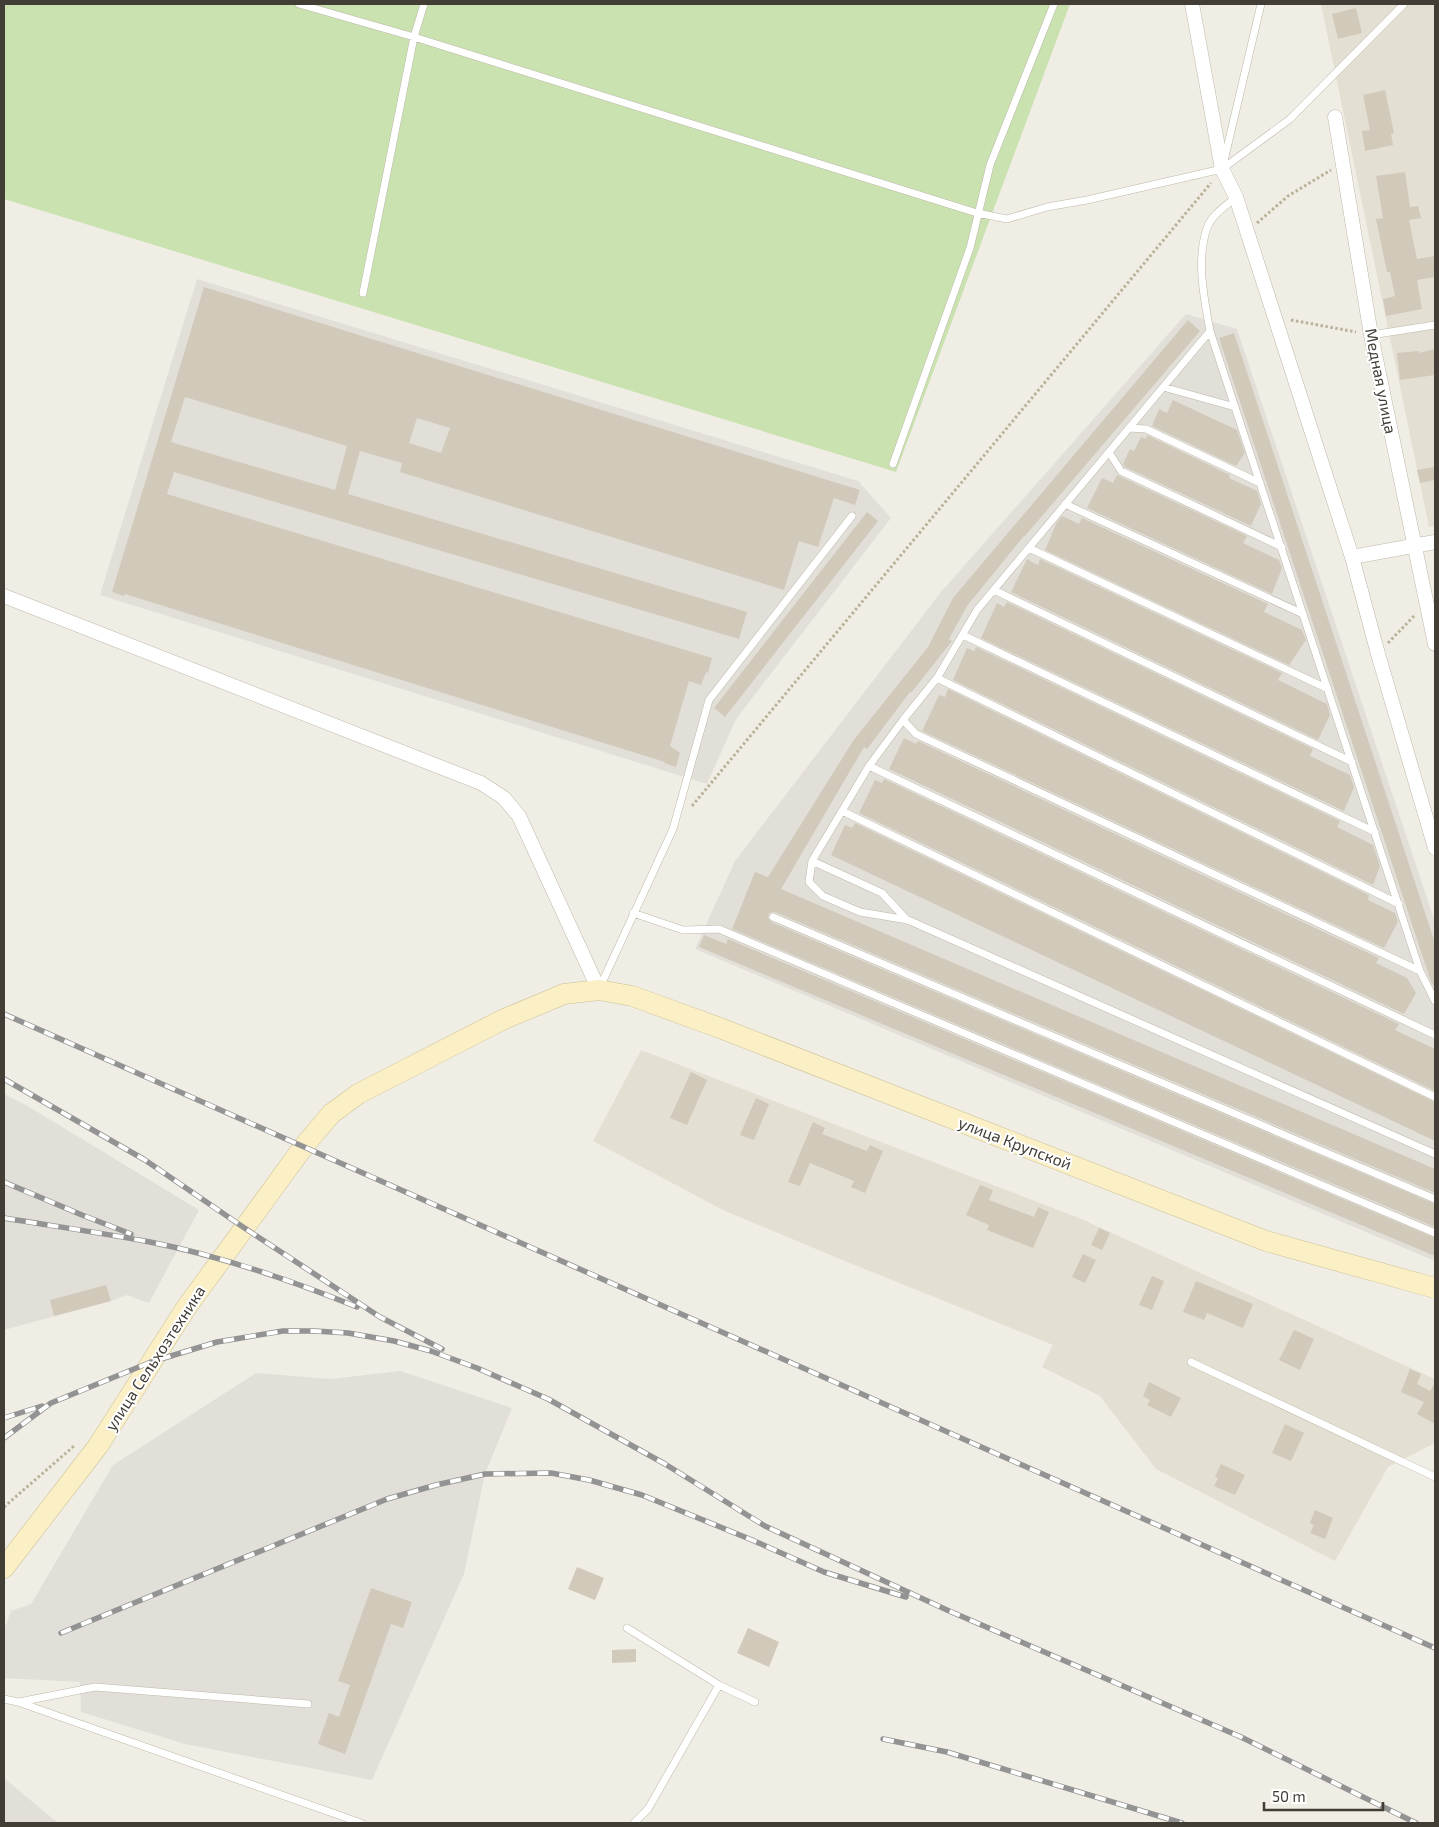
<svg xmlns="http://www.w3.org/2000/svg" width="1439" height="1827" font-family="'Exo 2',sans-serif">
  <rect width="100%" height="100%" fill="#f0ede4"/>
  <path fill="#e4dfd3" d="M1321,4H1435V526L1429,527Z
    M641,1050L1079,1218L1435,1379V1443L1388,1467L1335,1561L1156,1469L1100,1396L1042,1367L1053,1345L835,1257L723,1210L593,1141Z"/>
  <path fill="#e2dfd9" d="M197,279L858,481L891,518L736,719L707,784L100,595Z
    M1186,314L1237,329L1435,922V1261L695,949L735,861L941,592Z
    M4,1094L26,1105L199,1210L149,1303L127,1295L111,1301L4,1330Z
    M400,1371L512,1408L485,1474L464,1574L372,1780L185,1744L81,1712L80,1682L4,1678V1630L11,1611L31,1604L113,1465L256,1373L331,1379Z
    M4,1778L58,1823H4Z"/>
  <path fill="#c9e2b0" d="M4,4H1070L896,472L4,199Z"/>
  <path fill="#d1c9ba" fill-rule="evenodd" d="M1356,8L1362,33L1338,39L1332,14Z
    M1385,90L1394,133L1391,134L1393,145L1365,151L1362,131L1370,130L1363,95Z
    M1405,172L1410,207L1418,206L1421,218L1409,220L1417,259L1435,256V277L1417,280L1422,309L1386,316L1383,299L1395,296L1390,272H1387L1376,219L1383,218L1376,176Z
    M204,287L860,490L855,505L834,498L818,547L799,541L784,590L400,472L402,463L360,451L348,494L747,612L739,639L174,472L167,494L712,658L708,673L706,672L701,685L689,681L670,746L680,753L676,767L664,763L665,762L125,594L124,596L112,592ZM185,397L347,446L335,490L171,442ZM417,418L450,428L441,453L409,443Z
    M1188,320L1200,331L1025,536H1024L967,606L949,639L952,641L911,693L910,692L867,749L864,747L781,889L1435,1169V1193L775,912L769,913L768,918L771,922L1435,1204V1227L732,929L755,872L768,877L853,741L928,647L953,598Z
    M1234,333L1435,943V986H1434L1431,982L1219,338Z
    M1435,349V375L1400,380L1397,353L1419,351V353Z
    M1173,400L1237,430L1245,453L1236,466L1152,426L1159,409L1167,413Z
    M1147,435L1230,475L1229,478L1257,491L1261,504L1251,526L1125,467L1123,464L1130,449L1134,451L1141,437L1146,439Z
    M1435,467V480L1420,483L1417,470Z
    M1117,475L1247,536L1243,543L1279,560L1282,568L1272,594L1087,508L1102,478L1113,483Z
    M867,512L878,521L725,717L714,708Z
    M1062,516L1079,524L1082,518L1268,604L1264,612L1302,630L1306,640L1289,665L1045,550L1056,524Z
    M1027,559L1038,565L1040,559L1282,673L1278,680L1327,704L1330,715L1318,740L1011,592Z
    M1007,602L1313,749L1310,756L1350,775L1354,787L1344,811L981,638L997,603L1004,607Z
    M976,647L1340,821L1337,827L1373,845L1380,866L1373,885L953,680L967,648L974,651Z
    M948,689L1369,895L1368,900L1395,913L1398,922L1384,948L922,731L939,695L945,697Z
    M904,738L916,744L918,741L1379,958L1376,963L1407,978L1416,993L1404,1014L889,769Z
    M884,779L1399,1024L1395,1030L1435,1049V1091L859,813L875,780L882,783Z
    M855,823L1435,1102V1141L831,855L845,825L852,828Z
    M704,935L726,944L728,939L1435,1238V1256L699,947Z
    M691,1072L707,1080L687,1125L670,1118Z
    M756,1098L769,1104L754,1140L740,1135Z
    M813,1122L825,1128L822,1134L867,1151L870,1145L883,1151L865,1193L851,1187L854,1181L810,1163L800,1186L788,1182Z
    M980,1185L993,1190L989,1200L1034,1217L1038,1207L1049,1212L1033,1248L987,1230L989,1225L966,1215Z
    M1099,1228L1110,1233L1102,1250L1091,1245Z
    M1083,1254L1096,1260L1085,1283L1072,1277Z
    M1152,1276L1164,1281L1152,1310L1139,1305Z
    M1196,1281L1253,1304L1243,1328L1207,1313L1204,1320L1183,1312Z
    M106,1285L111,1301L54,1316L50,1300Z
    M1294,1330L1314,1339L1300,1370L1279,1360Z
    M1410,1369L1421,1374L1417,1384L1430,1391L1435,1383V1424L1417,1414L1424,1402L1401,1392Z
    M1149,1382L1181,1398L1171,1417L1147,1405L1150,1400L1143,1396Z
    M1285,1424L1304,1433L1291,1461L1272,1453Z
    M1221,1464L1245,1475L1235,1495L1214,1486L1218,1478L1215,1477Z
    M1315,1510L1333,1518L1325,1539L1310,1533L1314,1525L1310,1523Z
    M577,1567L604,1578L595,1600L568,1589Z
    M371,1588L412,1602L403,1628L391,1624L345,1754L318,1744L329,1713L339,1717L350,1685L338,1681Z
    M748,1628L779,1642L769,1667L737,1653Z
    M636,1649V1662L612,1663V1650Z"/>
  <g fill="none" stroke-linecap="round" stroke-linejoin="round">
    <defs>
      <path id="lane" d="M299,4L414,37L977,213L1007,219L1047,207L1087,200L1222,169L1290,119L1404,4
        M1224,161L1261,4
        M1236,197C1226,206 1212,214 1207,228C1196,260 1204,298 1210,331L1420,971L1435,1001
        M363,293L414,37L424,4
        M1210,331L977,610L937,678L903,720L869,766L812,861L809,882L823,896L860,912L908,920L1435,1154
        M1371,335L1435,325
        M1163,387L1235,407
        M1129,428L1146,429L1260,483
        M1109,452L1121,471L1282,547
        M893,464L970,248L990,165L1054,4
        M1065,504L1303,614
        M1029,548L1328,689
        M994,590L1352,762
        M963,635L1375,832
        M937,678L1399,904
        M903,720L916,734L1420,971
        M869,766L1435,1035
        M842,811L1435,1097
        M812,861L882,893L907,920
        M633,913L683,930L719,929L1435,1233
        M773,917L1435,1199
        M600,987L673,829L709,700L852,516
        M1191,1362L1435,1477
        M627,1628L719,1685L755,1702
        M4,1699L18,1702L361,1823
        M19,1702L95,1687L308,1704
        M634,1823L648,1809L719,1685"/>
      <path id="street" d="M1192,4L1222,169L1236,197L1352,557L1378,654L1435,848
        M1335,117L1371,335L1435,644
        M1352,557L1435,542
        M4,596L481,783L504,798L519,816L599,990"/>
      <path id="secondary" d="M4,1568L98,1446L186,1308L304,1146L331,1114L358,1094L502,1020L564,994L599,990L632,996L720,1028L1266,1241L1435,1288"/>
    </defs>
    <use href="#lane" stroke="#beb8ab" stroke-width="8"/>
    <use href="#street" stroke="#beb8ab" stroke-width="15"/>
    <use href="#secondary" stroke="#cdc197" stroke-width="21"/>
    <path stroke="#bbb19a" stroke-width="3" stroke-dasharray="2.5 2.5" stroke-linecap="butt" d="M1257,223L1288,196L1331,170
      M1291,320L1356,332
      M1388,643L1415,615
      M692,806L1211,183
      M4,1507L74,1446"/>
    <use href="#lane" stroke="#fff" stroke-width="7"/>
    <use href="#street" stroke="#fff" stroke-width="14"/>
    <use href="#secondary" stroke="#faefc5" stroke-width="20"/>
    <defs>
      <path id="rail" d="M4,1014L1435,1648
        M4,1079L145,1160L243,1227L380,1317L442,1349
        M4,1182L82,1215L131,1234
        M4,1218C53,1226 102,1233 150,1242C221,1256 290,1280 357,1307
        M4,1418L42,1406
        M4,1438L51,1403L151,1362L217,1342L283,1331H314L348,1333L394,1341L431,1351L477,1368L548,1399L665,1464L765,1526L947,1610L1241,1737L1416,1823
        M61,1633L387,1499L436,1485L485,1474L551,1473L589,1480L642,1495L752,1540L824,1572L906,1597
        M883,1739L947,1752L1182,1823"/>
    </defs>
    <use href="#rail" stroke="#939393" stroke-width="5.5"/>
    <use href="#rail" stroke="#fff" stroke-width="4" stroke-dasharray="11" stroke-linecap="butt"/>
  </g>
  <g text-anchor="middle" stroke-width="4" stroke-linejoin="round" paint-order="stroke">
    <g font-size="16" fill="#423d35" stroke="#fff">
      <text transform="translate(1381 381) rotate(79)" y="6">Медная улица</text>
      <text transform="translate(1015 1143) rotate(21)" y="6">улица Крупской</text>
      <text transform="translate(155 1358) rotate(-57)" y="6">улица Сельхозтехника</text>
    </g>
  </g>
  <rect width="1439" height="1827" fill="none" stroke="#423d35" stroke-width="10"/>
  <path d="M1264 1802v8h119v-8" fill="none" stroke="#423d35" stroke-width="2.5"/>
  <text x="1272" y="1802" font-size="15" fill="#423d35" stroke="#ffffff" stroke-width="4" paint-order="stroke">50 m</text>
</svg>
